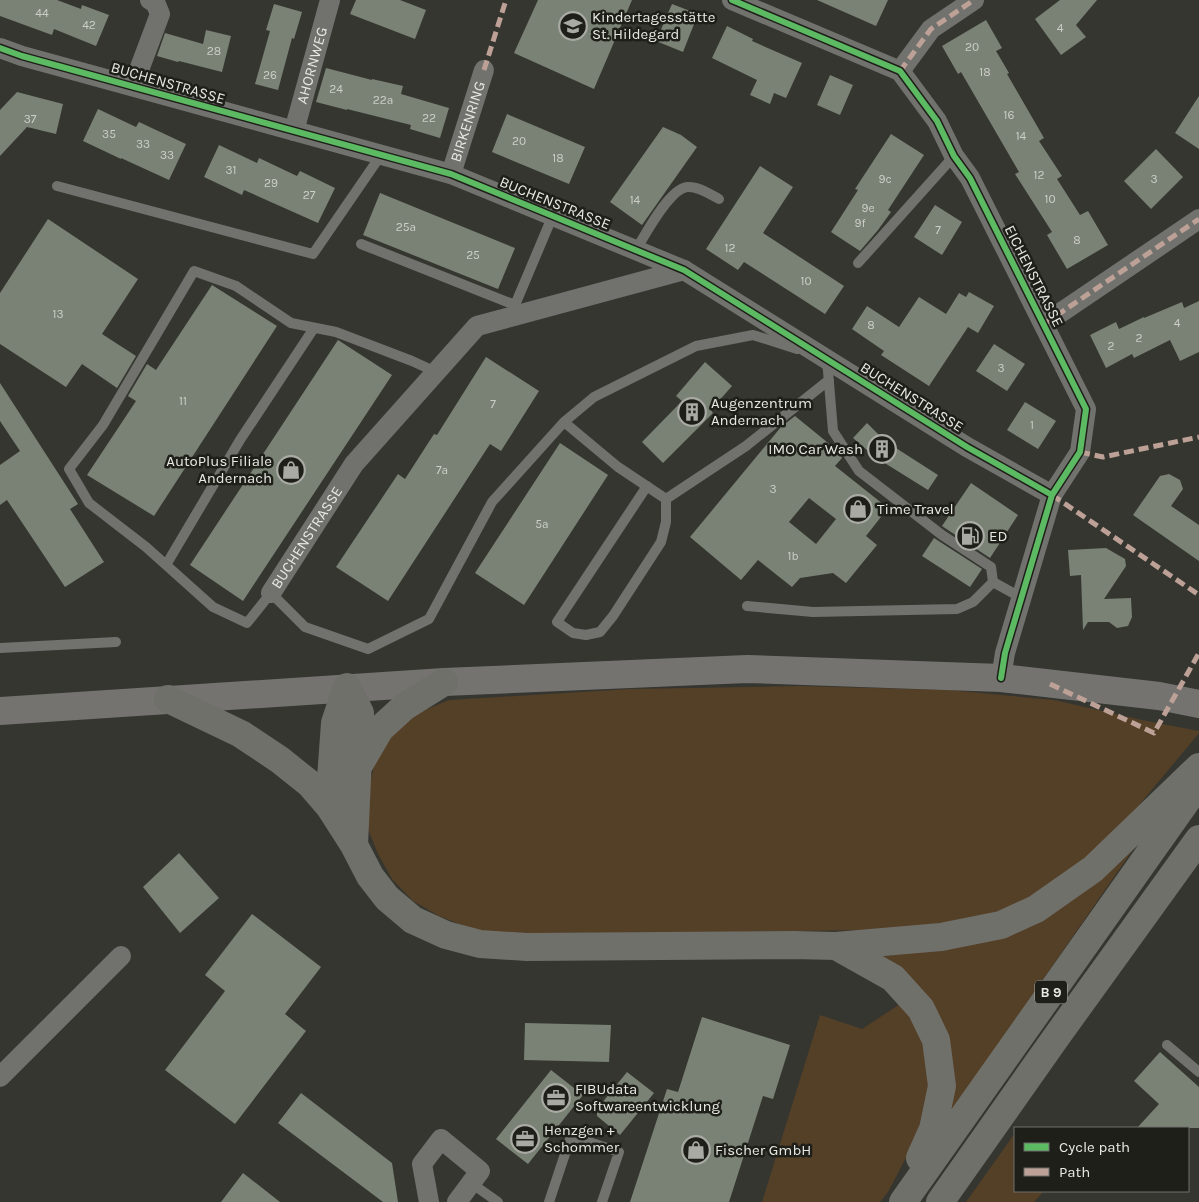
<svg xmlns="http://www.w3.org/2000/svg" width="1199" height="1202" font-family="Karla,sans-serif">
  <rect width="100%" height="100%" fill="#353630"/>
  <path fill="#543f27" d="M800,686L948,690L1054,700L1142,720L1199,731V733L1130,816L1068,875L1029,900L988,919L873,930L736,932L507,934L472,929L439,916L413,901L392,879L378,854L368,829V793L376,757L391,733L413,715L449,700L631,689Z
    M1139,841L953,1109L948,1107L951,1085L872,955L943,945Z
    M903,1002L926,1041L931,1085L920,1131L888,1192L880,1202H762L820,1015L862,1029Z
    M1015,1133V1191H1044L1034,1202H966Z"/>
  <path fill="#7a8275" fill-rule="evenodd" d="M0,0H57L81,9L82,5L109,15L96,46L54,29L52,35L0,16Z
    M356,0H400L426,10L415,39L350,14Z
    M538,0H632L594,89L514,53Z
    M817,0H888L876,26Z
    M1060,0H1097L1076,25L1086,37L1061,55L1035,19Z
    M274,4L302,12L294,39L292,38L278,90L255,84L270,31L266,30Z
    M672,4L698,14L683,52L656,41Z
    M986,20L1002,48L996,51L1009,73L1007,74L1044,138L1039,141L1062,176L1057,179L1080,215L1088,211L1108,245L1067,269L1047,235L1052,232L1015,174L1019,172L961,72L958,74L942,46Z
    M727,26L753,39L752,41L802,63L786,98L774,93L770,104L750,95L757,80L712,58Z
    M206,30L231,36L222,72L179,61L178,62L157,56L165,33L203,44Z
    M326,68L372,80V79L403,86L401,94L449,108L440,138L410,129L411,125L347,109V110L316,102Z
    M830,75L853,85L840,115L817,105Z
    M17,92L63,104L56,134L27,127L0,156V110Z
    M1199,96V149L1175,133Z
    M98,109L136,127L139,122L186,144L169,180L121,158V159L83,141Z
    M507,114L585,147L569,184L492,152Z
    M663,127L681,135L697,147L642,225L610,202Z
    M891,134L924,155L888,210L891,212L878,230L860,251L831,232L858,190L855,189Z
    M219,145L257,163L259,158L297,176L300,171L335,188L318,223L244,190L242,195L204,177Z
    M1156,149L1183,177L1151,209L1124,181Z
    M760,166L793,187L763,233L844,286L825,314L744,262L738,270L706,249Z
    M380,193L515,248L498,289L363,235Z
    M935,205L962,222L942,255L914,237Z
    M48,219L138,279L102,334L136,356L117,388L82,364L66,387L0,344V293Z
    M212,285L277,326L154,516L87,475L136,401L128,396L147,364L156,370Z
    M969,292L994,306L978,333L968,327L929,386L881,355L884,351L852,329L867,306L899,327L919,297L946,314L959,293L966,297Z
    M1199,301V352L1180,361L1170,340L1134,358L1132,354L1106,368L1090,335L1116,322L1119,329L1144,317V318L1182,302L1184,308Z
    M338,340L392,375L243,601L190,565Z
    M994,344L1025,364L1007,391L976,371Z
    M486,357L539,391L501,451L490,444L388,601L336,567L398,474L405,479L434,434L437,435Z
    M705,362L732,386L711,410L713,413L663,463L642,442L682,401L676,396Z
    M0,383L78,504L70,509L104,562L65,587L7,500L0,505V465L20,451L0,421Z
    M1025,402L1056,421L1038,449L1007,430Z
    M795,416L838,451L842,458L835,466L888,508L866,536L877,545L846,583L833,573L800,578L792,587L758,560L741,580L690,537L781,427ZM809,498L836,519L816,544L789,522Z
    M867,423L885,441L938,475L928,490L875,457L853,438Z
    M560,443L608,475L524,605L475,573Z
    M1169,474L1180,480L1183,489L1171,506L1199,525V561L1133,515L1160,476Z
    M971,483L1018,515L990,558L942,526Z
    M934,538L982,569L970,587L922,556Z
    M1106,548L1125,559L1126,566L1104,599L1131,598L1132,617L1128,626L1117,628L1109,622H1088L1083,630L1081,575L1070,576L1068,550Z
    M179,853L219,898L180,933L143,887Z
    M252,914L321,967L285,1014L306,1031L235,1124L165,1070L225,991L205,975Z
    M702,1017L790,1045L773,1099L763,1096L729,1202H630L667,1089L678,1092Z
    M525,1023L611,1025L609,1062L524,1060Z
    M1160,1052L1199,1087V1128H1137L1159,1104L1134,1081Z
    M551,1070L583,1095L528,1164L496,1139Z
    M627,1072L654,1093L620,1135L597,1116V1109Z
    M301,1093L392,1163L398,1202H383L278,1123Z
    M243,1173L280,1202H221Z"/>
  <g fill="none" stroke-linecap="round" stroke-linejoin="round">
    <path stroke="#71726e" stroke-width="10" d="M57,186L313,254L381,155
      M361,244L515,305L553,215
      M636,250C645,235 669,189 687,187C698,186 710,194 719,199
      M858,263L954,156
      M797,349L753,335L696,346L594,397L564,422L618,467L666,499L746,446L829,380
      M827,359L833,431L859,471L942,535L991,567L993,582L1022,598
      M436,372L412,361L336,332L291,323L236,286L194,271L103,425L69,469L89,503L146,547L213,607L247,623L271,593L305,627L368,649L429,619L492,502L564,422
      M647,486L557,622L573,633L586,635L600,632L613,616L661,542L666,522V499
      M166,565L240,440L314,328
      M747,606L813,612L957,609L973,602L993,582
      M0,648L116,642
      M1167,1045L1199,1072
      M471,1183L498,1202
      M549,1202L571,1136L619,1152L602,1202"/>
    <g stroke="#71726e" stroke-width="20">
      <path d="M732,0L900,71L937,121L954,156L970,178L1086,409L1080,452L1052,495L1005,653L1001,678"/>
      <path d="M0,48L22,56L451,174L684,270L967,447L1052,495"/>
      <path d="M900,71L931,29L974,0"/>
      <path d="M133,86L160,14L155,2L150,0"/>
      <path id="s1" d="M294,131L330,0"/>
      <path id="s2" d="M451,174L484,70"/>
      <path d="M1044,324L1199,219"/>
      <path id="s3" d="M271,593L354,464L477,326L684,270"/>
      <path d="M0,1077L121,956"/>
      <path d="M429,1202L422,1164L441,1139L480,1171L457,1202"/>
    </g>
    <path stroke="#747370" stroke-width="28" d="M0,711L444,682L747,669L1001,678L1159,696L1199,704"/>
    <path stroke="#70706b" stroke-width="28" d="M347,687L360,713L354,845
      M168,699L241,734L280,760L310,784L329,806L354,845L370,876L387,898L413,920L446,935L480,944L527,947L793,945L836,946L941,937L1001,925L1036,909L1093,869L1199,767
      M359,765L380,729L404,707L444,682
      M329,806L335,723L347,687
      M836,946L893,978L921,1009L936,1040L942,1086L933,1129L920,1158
      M903,1202L1197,786
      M940,1202L1057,1036L1199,839"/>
    <path stroke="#bda197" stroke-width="5" stroke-dasharray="10 5" stroke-linecap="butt" d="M484,70L506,0
      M900,71L931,29L974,0
      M1044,324L1199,219
      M1080,452L1103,457L1199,437
      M1052,495L1199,595
      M1050,684L1154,733L1199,653"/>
    <defs>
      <path id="cycleway" d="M732,0L900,71L937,121L954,156L970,178L1086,409L1080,452L1052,495L1005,653L1001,678
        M0,48L22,56L451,174L684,270L967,447L1052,495"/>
    </defs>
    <use href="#cycleway" stroke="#1f1f1a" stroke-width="9"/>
    <use href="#cycleway" stroke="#5cba63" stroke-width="6"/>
  </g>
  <defs>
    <symbol id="school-ring" viewBox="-11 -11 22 22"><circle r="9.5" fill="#1f1f1a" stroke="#a9aaa4" stroke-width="1.5"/><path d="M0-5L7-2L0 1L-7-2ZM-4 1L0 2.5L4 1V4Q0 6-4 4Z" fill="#a9aaa4"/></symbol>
    <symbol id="building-ring" viewBox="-11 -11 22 22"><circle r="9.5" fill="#1f1f1a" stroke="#a9aaa4" stroke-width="1.5"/><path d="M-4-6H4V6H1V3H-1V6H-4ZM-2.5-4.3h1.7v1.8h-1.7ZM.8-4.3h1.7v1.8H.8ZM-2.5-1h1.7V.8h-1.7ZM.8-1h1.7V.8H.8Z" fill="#a9aaa4"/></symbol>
    <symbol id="shop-ring" viewBox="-11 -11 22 22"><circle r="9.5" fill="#1f1f1a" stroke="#a9aaa4" stroke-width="1.5"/><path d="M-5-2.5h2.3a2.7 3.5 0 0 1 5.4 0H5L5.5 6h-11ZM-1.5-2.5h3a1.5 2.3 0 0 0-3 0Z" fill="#a9aaa4"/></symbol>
    <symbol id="fuel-ring" viewBox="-11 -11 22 22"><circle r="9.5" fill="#1f1f1a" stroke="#a9aaa4" stroke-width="1.5"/><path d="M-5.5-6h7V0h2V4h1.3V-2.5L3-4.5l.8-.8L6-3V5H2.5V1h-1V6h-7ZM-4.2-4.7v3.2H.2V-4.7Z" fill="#a9aaa4"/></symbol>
    <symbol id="office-ring" viewBox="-11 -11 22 22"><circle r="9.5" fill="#1f1f1a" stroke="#a9aaa4" stroke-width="1.5"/><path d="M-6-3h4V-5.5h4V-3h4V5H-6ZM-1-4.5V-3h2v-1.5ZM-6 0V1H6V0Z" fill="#a9aaa4"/></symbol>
  </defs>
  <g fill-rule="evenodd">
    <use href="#school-ring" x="557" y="10" width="32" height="32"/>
    <use href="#building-ring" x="676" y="396" width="32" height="32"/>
    <use href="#building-ring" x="866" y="433" width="32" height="32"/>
    <use href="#shop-ring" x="275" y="454" width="32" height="32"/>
    <use href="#shop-ring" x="842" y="493" width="32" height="32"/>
    <use href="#fuel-ring" x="954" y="520" width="32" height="32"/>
    <use href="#office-ring" x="540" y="1082" width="32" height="32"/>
    <use href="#office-ring" x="509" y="1123" width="32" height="32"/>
    <use href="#shop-ring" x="680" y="1134" width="32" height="32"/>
  </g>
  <g text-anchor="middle" stroke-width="5" stroke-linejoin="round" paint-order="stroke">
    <g font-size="12" fill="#cccfc7">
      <text x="42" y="17">44</text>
      <text x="89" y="29">42</text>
      <text x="1060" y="32">4</text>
      <text x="972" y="51">20</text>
      <text x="214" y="55">28</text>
      <text x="985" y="76">18</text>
      <text x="270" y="79">26</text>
      <text x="336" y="93">24</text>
      <text x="383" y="104">22a</text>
      <text x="1009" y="119">16</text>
      <text x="429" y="122">22</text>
      <text x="30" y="123">37</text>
      <text x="109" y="138">35</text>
      <text x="1021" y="140">14</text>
      <text x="519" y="145">20</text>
      <text x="143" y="148">33</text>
      <text x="167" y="159">33</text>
      <text x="558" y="162">18</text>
      <text x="231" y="174">31</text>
      <text x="1039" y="179">12</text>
      <text x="885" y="183">9c</text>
      <text x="1154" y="183">3</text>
      <text x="271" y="187">29</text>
      <text x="309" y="199">27</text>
      <text x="1050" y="203">10</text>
      <text x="635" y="204">14</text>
      <text x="868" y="212">9e</text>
      <text x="860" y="227">9f</text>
      <text x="406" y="231">25a</text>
      <text x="938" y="234">7</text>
      <text x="1077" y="244">8</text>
      <text x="730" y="252">12</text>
      <text x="473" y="259">25</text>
      <text x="806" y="285">10</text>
      <text x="58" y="318">13</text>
      <text x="1177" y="327">4</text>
      <text x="871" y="329">8</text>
      <text x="1139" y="342">2</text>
      <text x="1111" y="350">2</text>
      <text x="1001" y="372">3</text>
      <text x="183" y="405">11</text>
      <text x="493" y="408">7</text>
      <text x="1032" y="429">1</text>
      <text x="442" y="474">7a</text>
      <text x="773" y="493">3</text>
      <text x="542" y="528">5a</text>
      <text x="793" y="560">1b</text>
    </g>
    <rect fill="#1f1f1a" stroke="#acaca6" stroke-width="1" x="1035" y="980.5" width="32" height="23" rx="4"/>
    <g font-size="14" font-weight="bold" fill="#e8e9e2">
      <text x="1051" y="997">B 9</text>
    </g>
    <g font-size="15" fill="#e8e9e2" stroke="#1f1f1a" text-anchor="start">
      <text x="592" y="22">Kindertagesstätte<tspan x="592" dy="17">St. Hildegard</tspan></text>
      <text x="711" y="408">Augenzentrum<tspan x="711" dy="17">Andernach</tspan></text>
      <text x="863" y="454" text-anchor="end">IMO Car Wash</text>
      <text x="272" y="466" text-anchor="end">AutoPlus Filiale<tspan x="272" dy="17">Andernach</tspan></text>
      <text x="877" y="514">Time Travel</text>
      <text x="989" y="541">ED</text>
      <text x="575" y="1094">FIBUdata<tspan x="575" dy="17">Softwareentwicklung</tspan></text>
      <text x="544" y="1135">Henzgen +<tspan x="544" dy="17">Schommer</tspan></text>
      <text x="715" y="1155">Fischer GmbH</text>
    </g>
    <g font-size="15" fill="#e8e9e2" stroke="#1f1f1a">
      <text dy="5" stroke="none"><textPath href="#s1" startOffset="68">AHORNWEG</textPath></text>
      <text transform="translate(168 83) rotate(16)" y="5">BUCHENSTRASSE</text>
      <text dy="5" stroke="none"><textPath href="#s2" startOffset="55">BIRKENRING</textPath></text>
      <text transform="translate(555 203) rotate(22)" y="5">BUCHENSTRASSE</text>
      <text transform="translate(1034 276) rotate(63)" y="5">EICHENSTRASSE</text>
      <text transform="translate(912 397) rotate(32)" y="5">BUCHENSTRASSE</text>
      <text dy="5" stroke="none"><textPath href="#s3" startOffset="66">BUCHENSTRASSE</textPath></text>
    </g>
  </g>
  <rect x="1014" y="1127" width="175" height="65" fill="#1f1f1a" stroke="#6f706a"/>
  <rect x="1024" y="1143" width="25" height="8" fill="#5cba63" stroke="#6f706a"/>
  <text x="1059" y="1152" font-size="15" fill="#e8e9e2">Cycle path</text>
  <rect x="1024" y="1168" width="25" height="8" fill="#bda197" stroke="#6f706a"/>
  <text x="1059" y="1177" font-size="15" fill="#e8e9e2">Path</text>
</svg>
